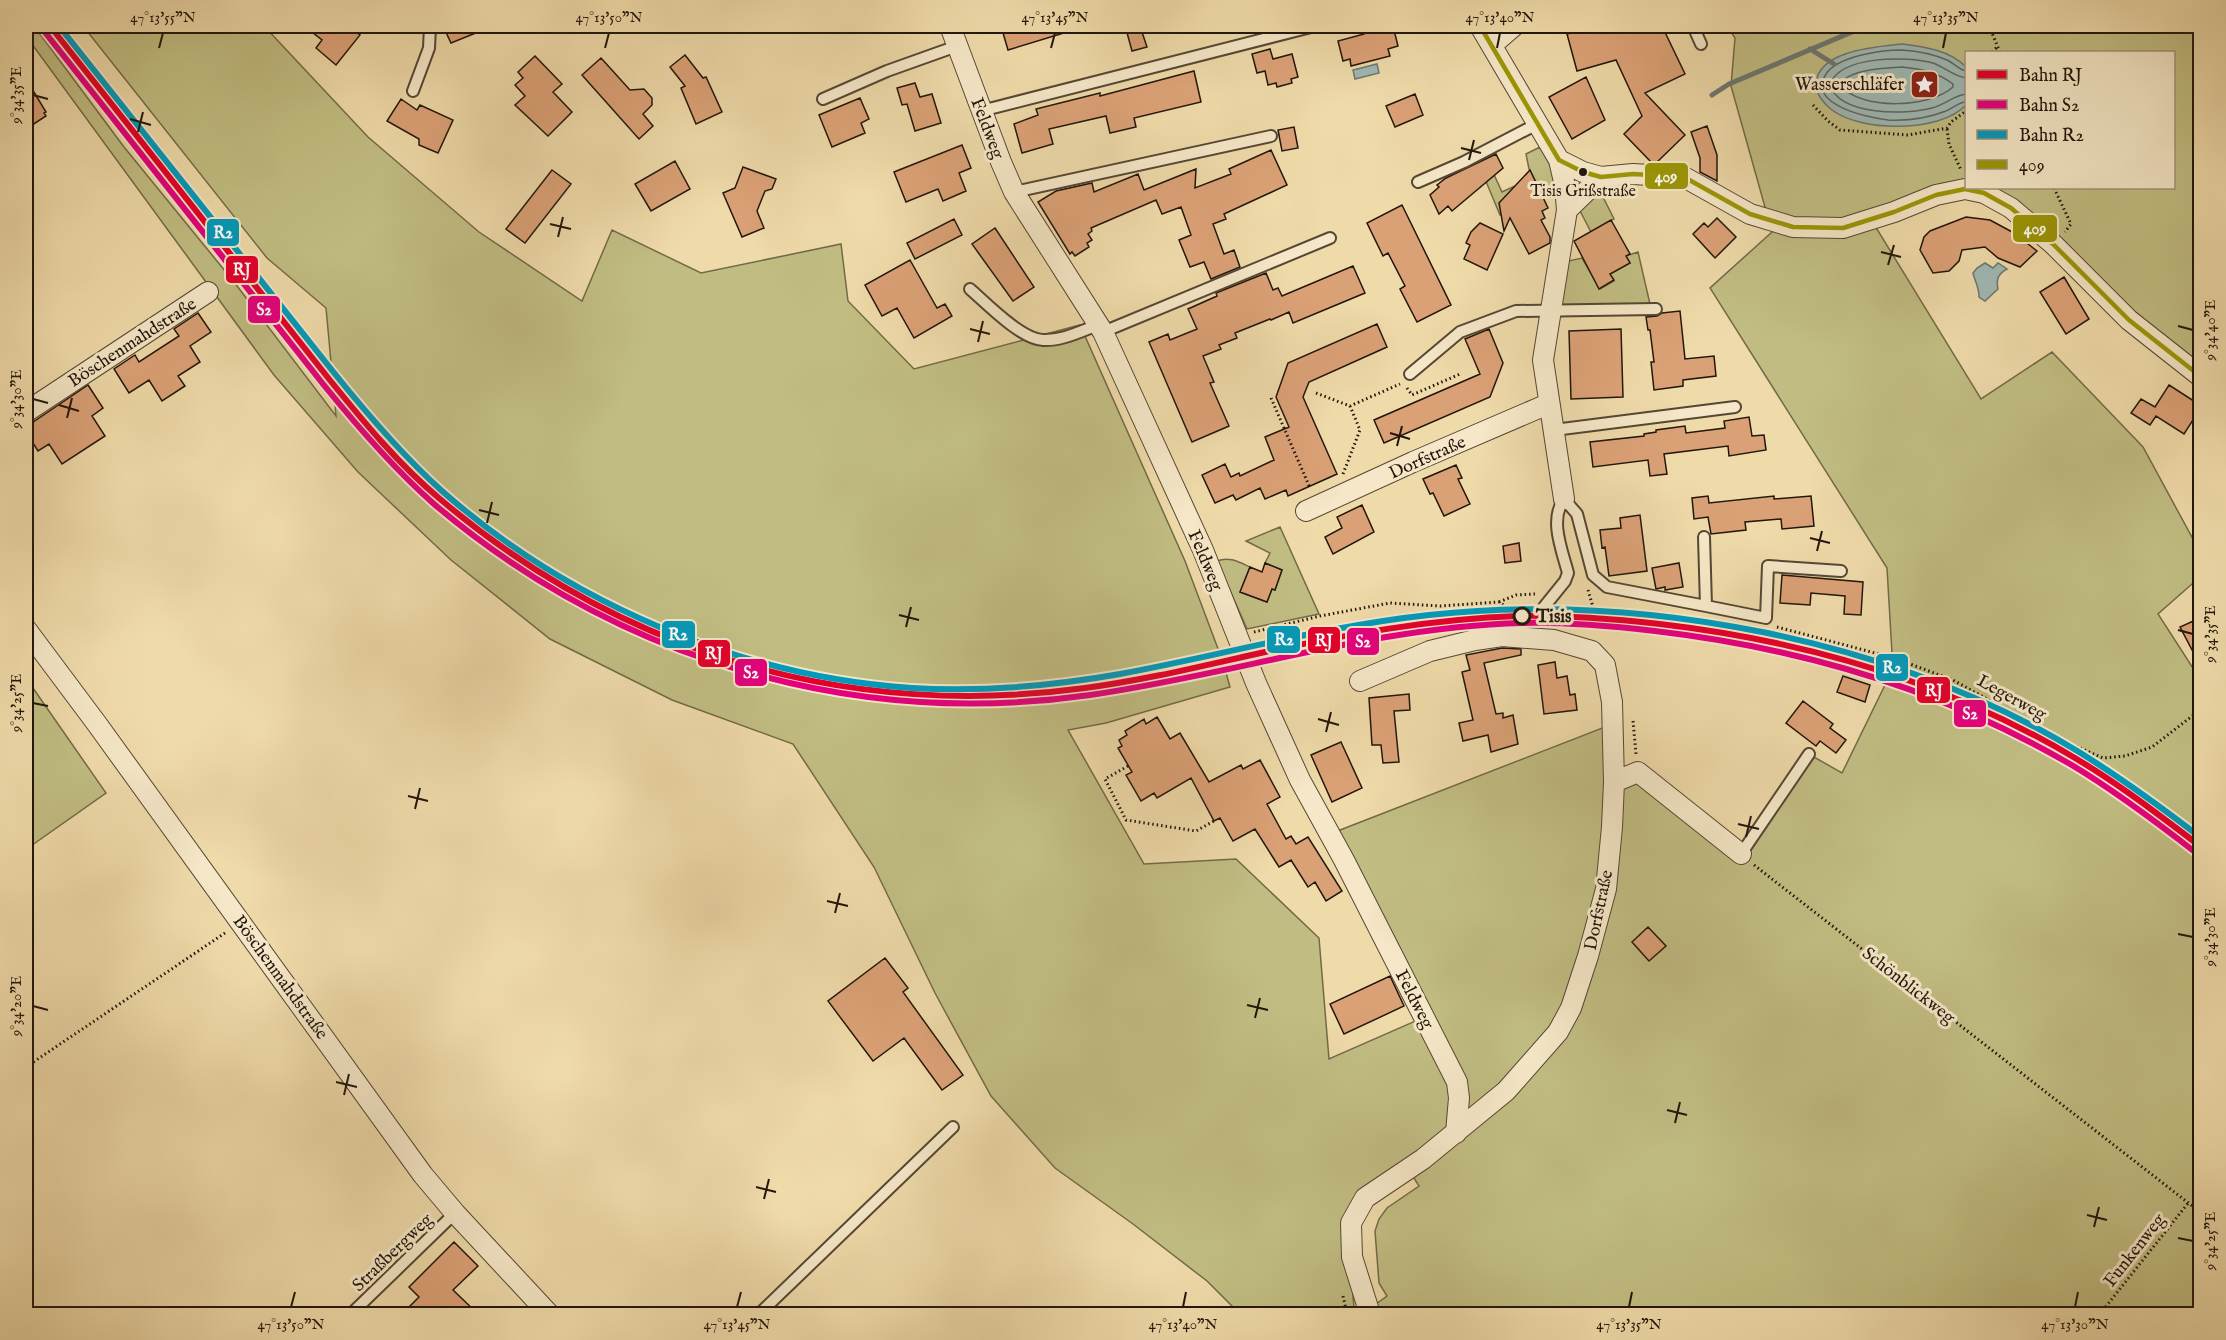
<svg xmlns="http://www.w3.org/2000/svg" width="2226" height="1340" font-family="'IM FELL English',serif">
  <rect width="100%" height="100%" fill="#efdaa9"/>
  <filter id="stains"><feTurbulence type="fractalNoise" baseFrequency=".00333" numOctaves="4"/><feColorMatrix values="0 0 0 0 .2 0 0 0 0 .09 0 0 0 0 .02 0 0 0 .5 -.17"/></filter>
  <radialGradient id="worn" r=".72"><stop offset=".6" stop-color="#630" stop-opacity="0"/><stop offset="1" stop-color="#630" stop-opacity=".3"/></radialGradient>
  <path fill="#c1bd82" stroke="#726a47" stroke-width="1.5" fill-rule="evenodd" d="M26,26H34L124,147L234,282L336,416L326,308L267,258L83,26H264L368,137L479,232L582,301L612,230L701,273L841,244L848,301L914,369L1080,325L1185,561L1223,662L1230,687L1106,723L1068,730L1144,864L1236,859L1319,938L1329,1059L1427,1016L1335,832L1610,725L1613,779L1638,774L1741,852L1807,753L1842,773L1887,681L1945,703L2074,766L2118,795L2200,859V1314H1377L1376,1304L1387,1296L1379,1283L1375,1231L1379,1219L1387,1208L1419,1186L1412,1175L1363,1196L1350,1258L1354,1308L1337,1314H1240L1207,1281L1133,1224L1055,1168L991,1096L935,993L874,867L793,744L672,700L550,639L451,560L358,472L274,375L26,36Z
    M1727,26H1878L1998,32L2006,26H2200V374L2056,245L1964,191L1872,221L1981,399L2052,352L2143,447L2200,552V577L2158,614L2200,679V833L2125,782L2044,738L1949,689L1893,670L1887,568L1710,288L1772,232L1731,86L1735,38ZM1966,52H2174V188H1966Z
    M1540,147L1555,174L1557,187L1500,215L1482,172L1491,168L1502,192L1515,186L1536,182L1529,169L1526,154Z
    M1599,189L1614,219L1591,232L1579,209Z
    M1638,252L1650,304L1567,306L1562,304L1564,262L1582,258L1600,289L1614,281L1610,274L1630,263L1626,256Z
    M1280,527L1319,614L1247,629L1217,561C1229,556 1239,562 1250,567L1240,592L1267,602L1272,589L1275,590L1282,570L1265,563L1270,553L1246,541Z
    M26,678L106,793L28,848L26,844Z"/>
  <path fill="#9fb8b4" stroke="#6d7771" stroke-width="1.5" d="M1902,44C1925,47 1949,50 1966,67V105C1940,133 1861,132 1832,110C1824,104 1815,93 1816,83C1819,50 1877,47 1902,44Z
    M1377,64L1379,73L1355,79L1353,70Z
    M1985,263L1993,268L1998,263L2007,269C1998,274 1996,279 1998,289L1985,301L1979,297C1979,287 1975,282 1973,273L1977,268Z"/>
  <g fill="none" stroke-linecap="round" stroke-linejoin="round">
    <path stroke="#606760" stroke-width="1.5" d="M1902,67C1921,69 1937,72 1953,84V87C1930,108 1861,111 1840,85C1847,69 1886,68 1902,67Z
      M1966,71C1959,70 1954,63 1947,60C1933,54 1917,51 1902,50C1881,50 1838,56 1826,74C1805,105 1870,118 1888,120C1907,121 1928,118 1946,111C1953,108 1959,102 1966,102
      M1966,78C1955,77 1944,67 1933,63C1908,56 1839,55 1830,85C1840,116 1906,115 1932,108C1944,105 1955,95 1966,94"/>
    <path stroke="#6d7771" stroke-width="5" d="M1810,49L1834,64
      M1712,95L1729,84L1859,29L1887,26"/>
  </g>
  <path fill="#dba176" stroke="#22160c" stroke-width="1.5" d="M304,26H348L360,35L336,65L316,48L322,40Z
    M443,26H493L451,43Z
    M1001,26H1076L1077,29L1008,50Z
    M1136,26H1140L1147,47L1132,51L1126,29Z
    M1361,26H1393L1398,46L1388,49L1390,56L1351,66L1350,59L1343,61L1338,41L1364,34Z
    M1599,26H1662L1685,74L1645,93L1685,135L1656,163H1652L1624,134L1642,116L1616,60L1577,71L1567,34Z
    M1270,49L1273,59L1292,54L1298,77L1291,79L1292,83L1277,87L1276,83L1268,85L1265,71L1257,73L1252,54Z
    M685,55L703,78L706,77L722,112L696,124L681,88L685,86L670,67Z
    M535,56L562,84L553,92L572,112L548,136L515,105L525,96L515,85L523,78L518,72Z
    M601,58L630,90L644,89L652,98V105L643,114L653,126L639,139L582,75Z
    M1194,71L1201,102L1134,118L1136,127L1110,133L1106,116L1049,129L1053,144L1022,153L1014,124L1038,115L1036,109L1100,93V96Z
    M1586,77L1605,120L1572,139L1549,97Z
    M26,79L46,112L44,113L46,116L26,129Z
    M915,83L920,97L932,94L941,123L915,131L907,104L902,105L897,88Z
    M1415,94L1423,115L1395,127L1386,106Z
    M860,98L869,119L861,123L865,133L832,147L819,115Z
    M401,99L417,110L420,105L453,120L438,153L419,145V139L387,121Z
    M1707,126L1717,155V181L1700,172V158L1691,132Z
    M1294,127L1298,148L1282,151L1278,130Z
    M962,145L971,168L959,173L966,191L943,201L938,189L906,202L894,172Z
    M1271,150L1287,185L1224,214L1226,219L1213,224L1224,254L1234,250L1240,267L1211,279L1204,262L1190,267L1179,240L1191,235L1181,207L1162,214L1156,200L1091,228L1092,231L1088,234L1092,240L1087,243L1089,247L1075,256L1072,252L1070,254L1038,202L1056,191L1092,183L1094,192L1138,174L1144,190L1196,169L1195,188L1231,174L1229,169Z
    M1496,154L1503,168L1452,211L1448,206L1439,214L1430,195L1439,187L1437,185L1446,178Z
    M675,161L690,189L651,211L635,184Z
    M743,167L776,179L772,189L765,191L757,211L764,228L742,237L723,193L735,188Z
    M552,170L571,184L525,243L506,229Z
    M1530,170L1548,208L1542,211L1545,218L1541,220L1550,237V243L1529,254L1510,218L1504,231L1499,203Z
    M1402,205L1451,305L1417,322L1400,289L1405,286L1388,253L1383,256L1367,223Z
    M1966,217L1990,220L2014,233L2037,251L2020,267L1998,258L1985,247L1962,250L1959,261L1949,271L1933,273L1920,250L1924,237L1930,231Z
    M1717,218L1736,237L1715,258L1693,234L1704,223L1708,227Z
    M954,219L962,235L915,259L907,243Z
    M1611,220L1630,254L1626,256L1630,263L1610,274L1614,280L1599,289L1574,241Z
    M1480,223L1503,234L1487,270L1464,259L1470,245L1466,243L1471,232Z
    M995,228L1034,287L1013,301L972,244Z
    M910,260L937,308L945,304L952,316L914,338L897,308L882,316L865,285Z
    M1353,266L1365,293L1293,323L1289,312L1271,320L1270,319L1235,333L1237,338L1219,345L1221,349L1203,356L1214,382L1210,383L1229,426L1192,442L1149,342L1168,334L1170,340L1197,329L1188,309L1217,296L1216,293L1266,273L1273,290L1278,288L1282,296Z
    M2064,277L2089,319L2066,334L2040,292Z
    M1680,311L1685,359L1714,356L1716,376L1683,380V386L1654,390L1651,362H1654L1650,330H1648L1646,317L1657,316L1662,313Z
    M198,313L211,332L190,346L200,362L178,376L185,386L162,401L149,380L129,393L114,369L135,355L139,362L179,336L174,329Z
    M1377,324L1387,347L1309,382L1303,397L1337,474L1288,496L1286,490L1265,499L1260,488L1236,500L1233,495L1215,503L1202,475L1225,464L1231,477L1239,473L1240,476L1274,460L1265,437L1289,427L1276,397L1288,363Z
    M1489,329L1503,363L1490,397L1384,443L1374,420L1480,374L1465,339Z
    M1621,329L1623,397L1571,399L1569,331Z
    M88,385L103,408L92,416L105,436L62,464L49,444L38,451L26,432V424L33,422Z
    M2169,385L2200,405V409L2184,434L2156,416L2150,425L2131,413L2141,399L2155,407Z
    M1749,417L1752,436L1764,435L1766,450L1729,456L1728,446L1664,454L1667,474L1650,476L1648,460L1593,467L1590,442L1644,436V434L1656,432V430L1685,426L1686,433L1725,428L1724,421Z
    M1456,465L1462,478L1458,479L1470,504L1444,516L1433,493L1430,494L1423,479Z
    M1708,496L1709,503L1774,496V499L1811,496L1814,526L1782,529L1781,519L1745,522L1746,530L1711,534L1708,517L1694,519L1692,498Z
    M1362,505L1374,532L1333,554L1325,537L1342,528L1337,517Z
    M1640,515L1647,571L1609,576L1605,547L1602,548L1600,530L1621,528L1620,518Z
    M1519,543L1521,561L1505,563L1503,546Z
    M1265,563L1282,570L1275,590L1272,589L1267,602L1240,592L1250,567L1262,572Z
    M1679,563L1683,587L1665,590V587L1656,589L1652,568Z
    M1782,575L1863,582L1861,615L1844,614L1845,596L1811,593L1810,605L1780,603Z
    M2200,618V665L2180,627Z
    M1502,648L1521,649V655L1484,663L1496,714L1503,713V718L1513,715L1518,744L1491,752L1488,735L1463,741L1459,723L1473,720L1462,672L1470,670L1466,655Z
    M1555,662L1557,678L1567,676L1570,695L1575,694L1577,710L1544,714L1538,665Z
    M1843,676L1870,685L1865,702L1837,692Z
    M1409,694L1410,710L1394,711L1399,762L1383,763L1381,745H1372L1369,698Z
    M1803,701L1833,724L1830,728L1846,740L1836,753L1820,741L1816,746L1786,723Z
    M1157,717L1170,739L1180,733L1209,782L1241,765L1243,769L1260,760L1280,797L1267,804L1286,839L1291,836L1296,844L1308,837L1342,891L1326,901L1315,882L1308,887L1291,860L1279,867L1255,829L1233,841L1220,818L1214,821L1191,778L1157,798L1154,793L1141,801L1126,775L1132,772L1118,748L1122,746L1119,740L1127,735L1125,731L1144,719L1146,724Z
    M1341,742L1362,788L1332,802L1311,755Z
    M1648,927L1666,946L1649,961L1632,942Z
    M885,958L908,988L903,992L963,1075L942,1090L904,1038L873,1061L828,1001Z
    M1390,976L1404,1006L1344,1034L1330,1004Z
    M454,1242L478,1266L453,1290L478,1314H402L419,1297L409,1287Z"/>
  <g fill="none" stroke-linecap="round" stroke-linejoin="round">
    <defs>
      <path id="service" d="M1693,26L1701,44
        M413,91L429,48L430,26
        M823,99L887,71L957,46
        M981,111L1315,26
        M1418,182L1464,162L1537,124
        M1014,192L1271,136
        M970,289C987,304 1021,339 1043,340C1062,341 1081,331 1098,325
        M1103,332L1330,238
        M1410,374L1460,332L1516,311L1656,309
        M1554,430L1735,407
        M1706,606L1766,618L1768,566L1841,571
        M1544,607L1565,581L1568,573C1562,550 1549,520 1564,499L1577,514L1593,575L1607,587L1706,606L1704,537
        M1741,854L1809,754
        M351,1314L455,1213
        M759,1314L953,1127"/>
      <path id="minor" d="M950,26L1001,162L1014,192L1103,332L1203,550L1256,683L1300,780L1344,860L1457,1082L1459,1098L1456,1133
        M1480,26L1559,160L1565,186L1567,210L1543,360L1564,499
        M1492,45L1514,26
        M1559,160L1583,172L1601,177L1633,174L1684,177L1750,214L1793,227L1843,228L1894,212L1936,195L1965,189L1984,193L2011,208L2054,245L2129,320L2200,376
        M1567,210L1601,177
        M26,412L208,292
        M1306,511L1413,462L1548,404
        M26,629L97,724L423,1175L455,1213L549,1314
        M1360,681L1430,651L1475,640L1502,636L1554,640L1592,651L1605,665L1612,702L1614,782L1612,827L1606,889L1588,956L1571,1008L1558,1032L1506,1091L1423,1159L1365,1198L1351,1223L1352,1257L1370,1314
        M1614,782L1638,772L1741,854"/>
    </defs>
    <use href="#service" stroke="#554733" stroke-width="14"/>
    <use href="#minor" stroke="#554733" stroke-width="22"/>
    <path stroke="#22160c" stroke-width="3" stroke-dasharray="1.5 3" stroke-linecap="butt" d="M1989,26L2000,52
      M1992,52L1998,46
      M1813,105L1828,121L1840,130L1908,135L1947,128L1951,122L1966,111
      M1947,129L1949,144L1961,170
      M2054,188L2071,224L2065,232
      M1407,388L1412,395L1460,374
      M1316,393L1350,406L1400,384
      M1271,398L1310,488
      M1343,474L1360,430L1350,406
      M1588,590L1593,607
      M1499,602L1516,595L1535,594
      M1777,627L1894,658L1953,680L2057,738L2103,758L2125,756L2152,747L2200,710
      M1254,632L1320,616L1390,603L1440,606L1499,602L1508,608
      M1633,721L1636,754
      M1128,766L1105,779L1126,820L1196,831L1214,821
      M1754,865L2200,1212
      M26,1067L225,933
      M1343,1296L1347,1314
      M2100,1314L2189,1202"/>
    <use href="#service" stroke="#f5e7c7" stroke-width="10"/>
    <use href="#minor" stroke="#f5e7c7" stroke-width="20"/>
    <defs>
      <path id="bus-1" d="M1480,26L1559,160L1583,172L1601,177L1633,174L1684,177L1750,214L1793,227L1843,228L1894,212L1936,195L1965,189L1984,193L2011,208L2054,245L2129,320L2200,376"/>
    </defs>
    <use href="#bus-1" stroke="#f5e7c7" stroke-width="9"/>
    <use href="#bus-1" stroke="#9c9605" stroke-width="4.5"/>
    <defs>
      <path id="rail-1" d="M50,26L329,379C363,421 398,464 440,499C623,654 847,720 1085,688C1146,680 1206,665 1265,652C1349,634 1432,619 1518,616C1565,615 1613,619 1660,624C1805,641 1949,683 2075,758C2119,784 2159,815 2200,846"/>
      <path id="rail-2" d="M44,31L323,384C357,426 393,468 434,504C617,659 852,729 1090,695C1236,674 1373,627 1522,623C1567,622 1611,626 1655,631C1800,648 1943,690 2070,764C2114,790 2155,821 2195,852"/>
      <path id="rail-3" d="M59,26L335,374C368,415 403,456 442,491C570,604 742,677 912,688C982,692 1052,686 1120,674C1223,655 1325,626 1429,615C1644,592 1893,639 2079,752C2121,778 2161,807 2200,837"/>
    </defs>
    <use href="#rail-1" stroke="#f5e7c7" stroke-width="10"/>
    <use href="#rail-2" stroke="#f5e7c7" stroke-width="10"/>
    <use href="#rail-3" stroke="#f5e7c7" stroke-width="10"/>
    <use href="#rail-1" stroke="#e4002b" stroke-width="6"/>
    <use href="#rail-2" stroke="#e5007d" stroke-width="6"/>
    <use href="#rail-3" stroke="#039abb" stroke-width="6"/>
  </g>
  <path fill="none" stroke="#22160c" stroke-width="2" d="M159,48L163,33M605,48L609,33M1051,48L1055,33M1497,48L1500,33M1943,48L1946,33M33,95L48,99M130,119L151,125M138,132L143,112M1461,148L1481,153M1469,160L1474,140M550,224L571,229M558,237L563,217M1881,252L1901,257M1888,265L1894,245M2178,326L2193,330M970,329L990,334M978,342L983,321M33,399L48,403M59,405L79,411M67,418L72,398M1390,433L1410,439M1397,446L1402,426M479,510L499,515M487,523L492,502M1810,538L1830,543M1817,551L1822,531M899,615L919,620M906,627L911,607M2178,630L2193,634M33,703L48,706M1318,719L1339,725M1326,732L1331,712M408,796L428,801M415,809L420,788M1738,824L1759,829M1746,837L1751,816M827,901L848,906M835,913L840,893M2178,934L2193,937M1247,1005L1268,1010M33,1006L48,1010M1255,1018L1260,998M336,1082L357,1087M344,1095L349,1074M1667,1110L1687,1115M1675,1123L1680,1102M756,1187L776,1192M764,1199L769,1179M2087,1215L2107,1220M2094,1227L2099,1207M2178,1238L2193,1241M291,1307L295,1292M737,1307L741,1292M1183,1307L1186,1292M1629,1307L1632,1292M2075,1307L2078,1292"/>
  <defs>
    <symbol id="sight-square" viewBox="-11 -11 22 22"><rect x="-9" y="-9" width="18" height="18" rx="4" fill="#8f2418" stroke="#f5e7c7"/><path d="M0-6L1.8-2.2L6-1.7L2.9 1.2L3.7 5.4L0 3.3L-3.7 5.4L-2.9 1.2L-6-1.7L-1.8-2.2Z" fill="#fff"/></symbol>
  </defs>
  <g fill-rule="evenodd">
    <use href="#sight-square" x="1908" y="68" width="33" height="33"/>
  </g>
  <circle fill="#22160c" stroke="#f5e7c7" stroke-width="2" cx="1583" cy="172" r="5"/>
  <circle fill="#f5e7c7" stroke="#22160c" stroke-width="3" cx="1522" cy="616" r="8"/>
  <g text-anchor="middle" stroke-width="6" stroke-linejoin="round" paint-order="stroke">
    <g font-size="16" fill="#22160c" stroke="#f5e7c7">
      <text x="1583" y="196">Tisis Grißstraße</text>
    </g>
    <g font-size="18" fill="#22160c" stroke="#f5e7c7" text-anchor="end">
      <text x="1904" y="90">Wasserschläfer</text>
    </g>
    <g font-size="18" fill="#22160c" stroke="#f5e7c7">
      <text transform="translate(988 128) rotate(69)" y="6">Feldweg</text>
      <text transform="translate(132 342) rotate(-33)" y="6">Böschenmahdstraße</text>
      <text transform="translate(1427 457) rotate(-24)" y="6">Dorfstraße</text>
      <text transform="translate(1206 560) rotate(67)" y="6">Feldweg</text>
      <text transform="translate(2012 697) rotate(29)" y="6">Legerweg</text>
      <text transform="translate(1598 910) rotate(-78)" y="6">Dorfstraße</text>
      <text transform="translate(281 977) rotate(54)" y="6">Böschenmahdstraße</text>
      <text transform="translate(1909 985) rotate(38)" y="6">Schönblickweg</text>
      <text transform="translate(1415 999) rotate(63)" y="6">Feldweg</text>
      <text transform="translate(2134 1250) rotate(-52)" y="6">Funkenweg</text>
      <text transform="translate(392 1252) rotate(-44)" y="6">Straßbergweg</text>
    </g>
    <g font-size="18" font-weight="bold" fill="#22160c" stroke="#f5e7c7" text-anchor="start">
      <text x="1536" y="622">Tisis</text>
    </g>
  </g>
  <g stroke="#f5e7c7" stroke-width="2">
    <rect x="1644" y="162" width="45" height="28" rx="6" fill="#9c9605"/>
    <rect x="2012" y="214" width="46" height="29" rx="6" fill="#9c9605"/>
    <rect x="206" y="218" width="34" height="29" rx="6" fill="#039abb"/>
    <rect x="225" y="255" width="34" height="29" rx="6" fill="#e4002b"/>
    <rect x="247" y="295" width="34" height="29" rx="6" fill="#e5007d"/>
    <rect x="661" y="620" width="35" height="29" rx="6" fill="#039abb"/>
    <rect x="1266" y="625" width="35" height="29" rx="6" fill="#039abb"/>
    <rect x="1307" y="626" width="34" height="28" rx="6" fill="#e4002b"/>
    <rect x="1346" y="627" width="34" height="29" rx="6" fill="#e5007d"/>
    <rect x="697" y="639" width="34" height="29" rx="6" fill="#e4002b"/>
    <rect x="1875" y="653" width="34" height="29" rx="6" fill="#039abb"/>
    <rect x="734" y="658" width="34" height="29" rx="6" fill="#e5007d"/>
    <rect x="1916" y="676" width="35" height="28" rx="6" fill="#e4002b"/>
    <rect x="1953" y="699" width="34" height="29" rx="6" fill="#e5007d"/>
  </g>
  <g font-size="16" text-anchor="middle" font-weight="bold" fill="#fff">
    <text x="1666" y="182">409</text>
    <text x="2035" y="234">409</text>
    <text x="223" y="238">R2</text>
    <text x="242" y="275">RJ</text>
    <text x="264" y="315">S2</text>
    <text x="678" y="640">R2</text>
    <text x="1284" y="645">R2</text>
    <text x="1324" y="646">RJ</text>
    <text x="1363" y="647">S2</text>
    <text x="714" y="659">RJ</text>
    <text x="1892" y="673">R2</text>
    <text x="751" y="678">S2</text>
    <text x="1934" y="696">RJ</text>
    <text x="1970" y="719">S2</text>
  </g>
  <rect width="2226" height="1340" fill="none" stroke="#efdaa9" stroke-width="66"/>
  <rect x="1965" y="51" width="210" height="138" fill="#f5e7c7" stroke="#a1937c" stroke-width="1.5"/>
  <rect x="1977" y="70" width="30" height="9" fill="#e4002b" stroke="#a1937c" stroke-width="1.5"/>
  <text x="2019" y="81" font-size="18" fill="#22160c">Bahn RJ</text>
  <rect x="1977" y="100" width="30" height="9" fill="#e5007d" stroke="#a1937c" stroke-width="1.5"/>
  <text x="2019" y="111" font-size="18" fill="#22160c">Bahn S2</text>
  <rect x="1977" y="130" width="30" height="9" fill="#039abb" stroke="#a1937c" stroke-width="1.5"/>
  <text x="2019" y="141" font-size="18" fill="#22160c">Bahn R2</text>
  <rect x="1977" y="160" width="30" height="9" fill="#9c9605" stroke="#a1937c" stroke-width="1.5"/>
  <text x="2019" y="171" font-size="18" fill="#22160c">409</text>
  <rect x="33" y="33" width="2160" height="1274" fill="none" stroke="#22160c" stroke-width="2"/>
  <g font-size="15" text-anchor="middle" fill="#22160c">
    <text x="163" y="22">47°13'55"N</text>
    <text x="609" y="22">47°13'50"N</text>
    <text x="1055" y="22">47°13'45"N</text>
    <text x="1500" y="22">47°13'40"N</text>
    <text x="1946" y="22">47°13'35"N</text>
    <text transform="translate(16 95) rotate(-90)" y="5">9°34'35"E</text>
    <text transform="translate(2210 330) rotate(-90)" y="5">9°34'40"E</text>
    <text transform="translate(16 399) rotate(-90)" y="5">9°34'30"E</text>
    <text transform="translate(2210 634) rotate(-90)" y="5">9°34'35"E</text>
    <text transform="translate(16 703) rotate(-90)" y="5">9°34'25"E</text>
    <text transform="translate(2210 937) rotate(-90)" y="5">9°34'30"E</text>
    <text transform="translate(16 1006) rotate(-90)" y="5">9°34'20"E</text>
    <text transform="translate(2210 1241) rotate(-90)" y="5">9°34'25"E</text>
    <text x="291" y="1329">47°13'50"N</text>
    <text x="737" y="1329">47°13'45"N</text>
    <text x="1183" y="1329">47°13'40"N</text>
    <text x="1629" y="1329">47°13'35"N</text>
    <text x="2075" y="1329">47°13'30"N</text>
  </g>
  <rect width="100%" height="100%" filter="url(#stains)"/>
  <rect width="100%" height="100%" fill="url(#worn)"/>
</svg>
